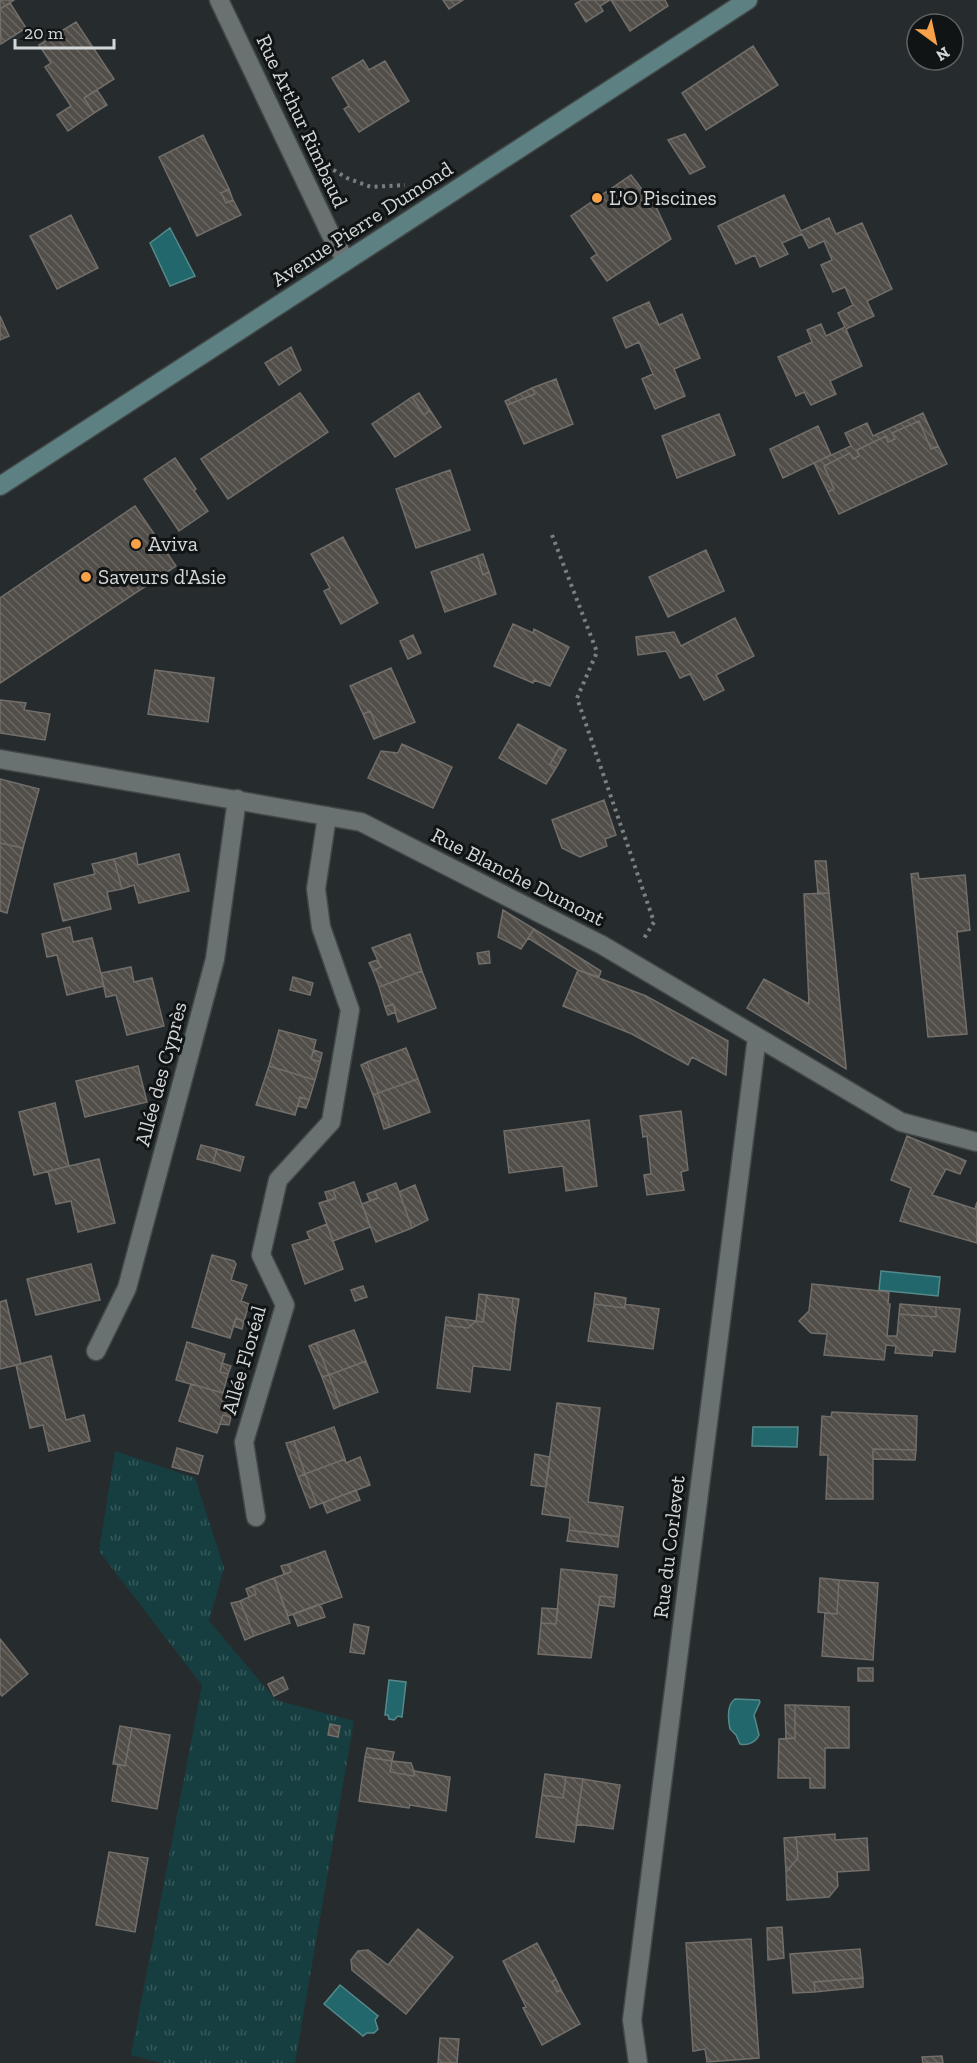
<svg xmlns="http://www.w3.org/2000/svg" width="977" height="2063" font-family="'Zilla Slab',serif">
  <defs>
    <pattern id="park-tufts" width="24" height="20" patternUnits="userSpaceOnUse" patternTransform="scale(1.5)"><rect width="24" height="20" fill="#163e40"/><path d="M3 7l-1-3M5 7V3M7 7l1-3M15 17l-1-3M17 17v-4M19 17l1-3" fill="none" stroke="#37595b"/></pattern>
    <pattern id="building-back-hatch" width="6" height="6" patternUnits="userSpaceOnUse" patternTransform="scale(1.5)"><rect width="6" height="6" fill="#514d49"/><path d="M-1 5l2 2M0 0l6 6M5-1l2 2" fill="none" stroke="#696662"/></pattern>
  </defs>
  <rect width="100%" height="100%" fill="#262c2d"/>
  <path fill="url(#park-tufts)" d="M115,1451L195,1478L224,1568L209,1621L276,1700L354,1721L295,2063H162L131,2055L202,1685L99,1551Z"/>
  <path fill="#21676b" stroke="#56898b" stroke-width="1.5" d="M170,228L195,276L170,286L150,243Z
    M881,1271L940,1277L938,1296L879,1290Z
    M753,1427H798L797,1447L752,1446Z
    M389,1680L406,1682L402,1717L398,1716L394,1720L389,1719L388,1715H385Z
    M735,1699L759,1700L760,1702L754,1715L759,1735C756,1742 748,1746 740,1744L736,1735L730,1729C728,1719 726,1705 735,1699Z
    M340,1985L378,2016L375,2020L378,2029L374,2033H367L363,2036L324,2004Z"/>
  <path fill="url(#building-back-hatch)" stroke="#726e6a" stroke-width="1.5" d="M0,0H14L0,9Z
    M443,0H463L449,9Z
    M582,0H610L600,6L603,11L586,22L575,4Z
    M611,0H665L668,6L630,31Z
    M10,3L26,28L1,44L0,9Z
    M76,22L114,79L84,98L94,113L68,131L57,115L71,106L45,67L51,63L39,45Z
    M753,46L778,85L706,130L682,93Z
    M363,60L369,70L385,61L409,101L359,132L344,109L349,106L332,78Z
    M97,90L107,105L94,113L84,98Z
    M685,134L705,167L690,174L668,140Z
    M203,135L229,189L221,193L226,203L233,200L241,215L197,236L159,157Z
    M631,175L657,209L671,239L607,281L591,258L597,254L571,216Z
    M229,189L233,200L226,203L221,193Z
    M784,195L801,231L829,218L836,234L862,223L892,289L867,301L874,316L846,329L862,366L830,381L836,394L811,405L804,392L796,396L778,357L812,342L807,330L821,324L826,336L845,327L838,313L853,305L845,287L833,292L821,265L832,260L824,241L809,248L802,234L782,243L788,254L760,267L755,255L736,264L718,226Z
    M71,215L98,268L57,289L30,236Z
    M649,302L659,325L682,314L700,358L674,369L685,396L655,409L642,379L653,374L639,342L626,348L613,318Z
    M0,316L9,336L0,340Z
    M291,347L301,370L279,385L265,363Z
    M556,379L573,424L524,444L507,405L535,394L532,388Z
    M532,388L535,394L507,405L505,401Z
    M300,393L328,432L228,499L201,459Z
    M419,393L430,410L424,415L412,397Z
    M412,397L424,415L430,410L441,427L395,457L372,424Z
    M923,413L938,446L931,449L919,421L892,433L895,439L888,442L886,436L857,450L859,456L853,459L850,453L824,466L834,489L828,492L814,463L851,446L845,433L867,423L873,436Z
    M719,414L735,455L677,478L662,436Z
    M919,421L931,449L938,446L947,464L839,514L828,492L834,489L824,466L850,453L853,459L859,456L857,450L886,436L888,442L895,439L892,433Z
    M818,426L831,455L783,478L770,449Z
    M175,458L196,489L194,491L208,511L179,531L144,479Z
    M450,470L470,530L416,548L396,489Z
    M135,506L176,566L0,683V598Z
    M343,537L378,603L341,624L324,591L330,588L311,554Z
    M706,550L724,591L668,617L649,577Z
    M483,554L489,572L483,575L477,556Z
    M477,556L483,575L489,572L496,594L445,612L431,572Z
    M735,618L754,656L716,675L724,690L704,700L690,674L680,678L666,651L638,655L636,637L674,632L681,646Z
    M513,624L533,633L534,629L569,647L550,686L534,680L533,683L494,666Z
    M413,635L421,653L408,659L400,641Z
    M391,668L415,722L381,736L370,711L363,714L350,686Z
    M155,670L214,678L208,722L148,714Z
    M0,700L26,703L24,710L50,714L45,740L0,733Z
    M370,711L381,736L374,739L363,714Z
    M518,724L560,747L550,764L556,768L546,784L499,758Z
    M402,744L452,767L433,808L368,778L381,751L398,753Z
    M560,747L566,750L556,768L550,764Z
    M0,779L39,789L23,848L0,843Z
    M604,800L616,835L605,839L607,846L580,857L562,848L552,820Z
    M0,843L23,848L7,913L0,911Z
    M136,853L138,865L179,854L189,891L139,903L134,885L122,889L114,859Z
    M114,859L122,889L107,892L111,909L63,921L54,884L95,874L92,864Z
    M815,861H826L829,893L818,894Z
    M918,873L919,879L965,875L970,930L957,932L967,1034L928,1037L911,874Z
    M829,893L846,1066V1069L747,1008L764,979L809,1004L804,894Z
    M503,910L534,929L521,949L498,937Z
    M70,927L73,942L92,938L104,986L67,995L57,955L47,957L42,934Z
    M534,929L601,971L599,977L578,970L528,938Z
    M410,934L422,971L379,987L373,971L381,967L372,948Z
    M489,951L490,963L479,964L477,953Z
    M377,960L381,967L373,971L369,963Z
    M131,967L134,982L152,978L164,1026L127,1035L116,995L106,997L101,973Z
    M578,970L646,996L728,1041L726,1075L692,1057L688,1065L632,1034L563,1006Z
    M422,971L436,1008L398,1022L393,1004L385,1007L379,987Z
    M293,977L313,983L310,995L290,990Z
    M393,1004L396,1012L388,1015L385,1007Z
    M279,1030L316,1040L311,1059L320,1062L315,1080L269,1066Z
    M406,1048L418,1079L378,1093L367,1062Z
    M314,1050L322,1053L320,1062L311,1059Z
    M367,1062L378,1093L373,1095L361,1065Z
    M138,1066L147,1102L85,1117L76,1081Z
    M269,1066L315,1080L309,1100L300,1097L295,1115L256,1105Z
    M418,1079L430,1112L390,1127L378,1093Z
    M378,1093L390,1127L384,1129L373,1095Z
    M300,1097L309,1100L306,1108L298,1106Z
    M55,1103L69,1166L34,1175L19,1112Z
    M681,1111L688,1170L681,1172L684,1190L647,1195L644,1175L651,1174L647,1136L643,1137L640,1116Z
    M589,1120L597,1186L566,1191L563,1166L509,1173L504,1131Z
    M907,1136L966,1161L960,1174L946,1169L932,1195L975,1209L977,1202V1243L900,1221L911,1188L891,1180Z
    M201,1145L217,1149L213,1163L197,1159Z
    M217,1149L244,1157L240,1171L213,1163Z
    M99,1159L115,1223L78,1232L71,1201L56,1204L48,1171Z
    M354,1182L370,1227L333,1241L319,1203L336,1198L333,1190Z
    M396,1183L412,1228L376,1242L362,1204L378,1198L375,1191Z
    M415,1185L428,1220L412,1228L399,1192Z
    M333,1190L336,1198L328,1201L325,1192Z
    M375,1191L378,1198L370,1201L367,1194Z
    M327,1224L343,1269L305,1284L292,1245L310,1239L307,1232Z
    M212,1255L234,1261L236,1264L231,1280L247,1285L241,1301L249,1304L244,1321L236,1318L230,1338L192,1327Z
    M91,1264L100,1300L36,1315L27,1279Z
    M812,1284L889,1292L888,1304H890L887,1336H897L899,1314L936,1317V1307L960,1309L955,1352L933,1350L932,1356L895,1353L896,1346L886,1345L884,1360L824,1355L827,1334L811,1333L799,1321L809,1311Z
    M363,1286L367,1297L355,1301L351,1290Z
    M595,1293L626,1298L625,1308L594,1304Z
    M479,1294L487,1295L483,1322L476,1321Z
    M487,1295L513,1298L512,1308L516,1319L510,1370L473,1366L470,1392L437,1388L445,1325L468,1328L476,1321L483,1322Z
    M513,1298L519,1299L516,1319L512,1308Z
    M6,1300L21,1364L0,1369V1302Z
    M594,1304L625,1308V1304L659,1309L653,1349L588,1341Z
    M900,1304L936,1307V1317L899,1314Z
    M446,1317L476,1321L468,1328L445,1325Z
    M236,1318L244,1321L242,1329L233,1326Z
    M354,1330L366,1361L329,1375L316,1343Z
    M187,1342L225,1354L220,1372L228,1374L223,1393L176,1380Z
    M316,1343L329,1375L322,1377L309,1346Z
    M51,1356L66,1420L84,1415L90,1441L49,1451L43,1425L30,1428L16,1365Z
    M366,1361L378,1392L340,1406L329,1375Z
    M222,1363L231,1366L228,1374L220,1372Z
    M329,1375L340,1406L334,1409L322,1377Z
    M191,1384L237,1397L231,1417L223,1415L217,1433L179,1421Z
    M557,1403L600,1408L588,1502L623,1507L619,1537L569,1530L570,1518L542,1514Z
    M832,1412L917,1416L916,1450L873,1449V1499H826L828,1455H820L822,1416L831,1417Z
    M223,1415L231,1417L229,1425L220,1424Z
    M334,1427L345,1459L305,1474L294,1441Z
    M294,1441L305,1474L298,1477L286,1443Z
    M177,1448L203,1456L198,1474L172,1467Z
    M873,1449L916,1450L915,1460L873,1459Z
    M535,1454L550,1457L546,1487L531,1485Z
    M360,1457L370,1485L317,1505L305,1474L345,1459L346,1463Z
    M305,1474L317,1505L310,1508L298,1477Z
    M356,1490L360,1500L327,1513L323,1503Z
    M569,1530L619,1537L618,1547L567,1541Z
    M325,1551L342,1597L288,1616L274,1578L291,1572L289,1564Z
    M289,1564L291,1572L284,1574L281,1566Z
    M561,1569L617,1575L615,1598L600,1596L591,1658L538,1654L541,1623L556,1624Z
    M274,1578L290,1623L254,1636L240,1601L256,1594L253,1586Z
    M820,1578L839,1580L837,1614L818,1612Z
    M839,1580L878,1583L873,1660L822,1656L825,1613L837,1614Z
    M253,1586L256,1594L249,1597L246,1589Z
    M600,1596L615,1598L614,1607L599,1605Z
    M240,1601L254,1636L245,1640L231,1603Z
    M320,1604L325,1617L298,1626L293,1614Z
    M542,1608L558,1609L556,1624L541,1623Z
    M354,1624L369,1627L364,1654L350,1652Z
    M0,1639L28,1674L2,1696L0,1694Z
    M858,1668H873V1681H858Z
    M283,1677L288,1689L274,1696L268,1684Z
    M785,1705H795V1738L786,1739Z
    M795,1705L849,1707V1748H825V1788H810V1778H778L779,1739L795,1738Z
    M330,1724L340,1726L338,1737L328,1735Z
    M120,1726L132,1728L125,1766L113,1764Z
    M132,1728L170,1735L157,1809L112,1801L118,1764L125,1766Z
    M367,1748L394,1752L392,1761L365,1757Z
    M365,1757L392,1761L390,1772L414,1776V1771L450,1777L446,1811L410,1805L409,1808L359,1801Z
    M392,1761L411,1763L414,1771V1776L390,1772Z
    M545,1774L566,1777L563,1798L542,1795Z
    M566,1777L583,1779L574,1842L536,1837L542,1795L563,1798Z
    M583,1779L620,1785L613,1829L576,1824Z
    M835,1834V1840L867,1838L869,1870L837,1872L838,1886L829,1897L787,1900L786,1872L798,1858L796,1837Z
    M796,1837L798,1858L786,1872L784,1838Z
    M109,1852L148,1858L135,1932L96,1925Z
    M782,1927L784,1958L768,1960L767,1928Z
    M418,1929L453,1957L406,2014L352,1970L351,1960L358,1951L368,1950L388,1965Z
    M751,1939L759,2058L707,2062L705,2049L693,2051L686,1943Z
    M537,1943L556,1979L552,1982L557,1992L561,1990L580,2024L542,2045L523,2008L526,2007L503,1961Z
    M860,1949L863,1978L814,1982L815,1992L793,1993L790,1954Z
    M863,1978V1987L815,1992L814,1982Z
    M556,1979L561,1990L557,1992L552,1982Z
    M440,2038L459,2039L457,2063H438Z
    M942,2056L943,2063H923L922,2057Z"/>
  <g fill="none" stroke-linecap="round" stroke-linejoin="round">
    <defs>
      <path id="street" d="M219,0L330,233L346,261
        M0,759L361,822L602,945L901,1122L977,1142
        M96,1351L127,1288L215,959L237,799
        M256,1517L244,1442L285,1305L261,1255L278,1180L331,1122L350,1010L321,927L316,889L327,816
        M638,2063L632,2020L757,1037"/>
      <path id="secondary" d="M0,486L748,0"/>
    </defs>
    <use href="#street" stroke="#424747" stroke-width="21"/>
    <use href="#secondary" stroke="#424747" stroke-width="21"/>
    <path stroke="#7a7f80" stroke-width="4" stroke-dasharray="3 4.5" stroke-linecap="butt" d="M327,166L347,178L371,187L405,185
      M552,535L597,652L577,698L654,922L643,940"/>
    <use href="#street" stroke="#6a7171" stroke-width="18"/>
    <use href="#secondary" stroke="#5d8082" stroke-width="18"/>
  </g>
  <g fill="#f7a248" stroke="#111414" stroke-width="2">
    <circle cx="597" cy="198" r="6"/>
    <circle cx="136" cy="544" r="6"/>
    <circle cx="86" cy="577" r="6"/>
  </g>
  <g text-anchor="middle" stroke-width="6" stroke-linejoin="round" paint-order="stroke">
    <g font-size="21" fill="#d3d7d7" stroke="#111414">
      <text transform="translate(302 121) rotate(65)" y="7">Rue Arthur Rimbaud</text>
      <text transform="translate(362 224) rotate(-33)" y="7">Avenue Pierre Dumond</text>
      <text transform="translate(518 877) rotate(27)" y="7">Rue Blanche Dumont</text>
      <text transform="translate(161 1074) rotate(-75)" y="7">Allée des Cyprès</text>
      <text transform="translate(244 1360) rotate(-74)" y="7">Allée Floréal</text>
      <text transform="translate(669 1547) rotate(-83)" y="7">Rue du Corlevet</text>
    </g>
    <g font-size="21" fill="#d3d7d7" stroke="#111414" text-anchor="start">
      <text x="609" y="205">L'O Piscines</text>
      <text x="148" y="551">Aviva</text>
      <text x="98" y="584">Saveurs d'Asie</text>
    </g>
  </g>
  <g transform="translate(935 42) rotate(147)"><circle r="28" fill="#111414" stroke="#5f6262" stroke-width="1.5"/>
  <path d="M0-4.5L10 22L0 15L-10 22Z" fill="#f7a248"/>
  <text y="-9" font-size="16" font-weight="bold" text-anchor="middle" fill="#d3d7d7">N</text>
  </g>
  <path d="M15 39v9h99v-9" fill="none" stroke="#d3d7d7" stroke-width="3"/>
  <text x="24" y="39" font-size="18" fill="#d3d7d7" stroke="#111414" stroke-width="4.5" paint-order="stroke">20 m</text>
</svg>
